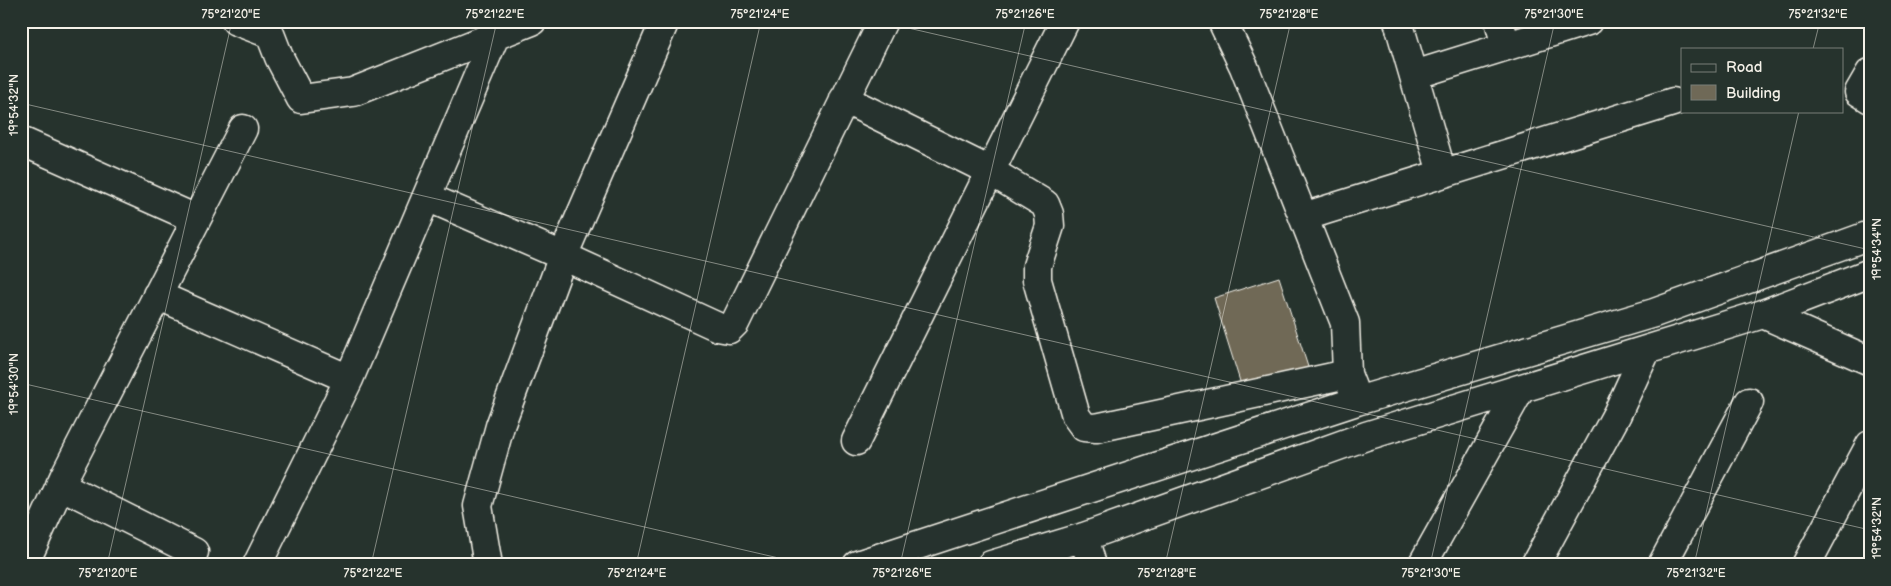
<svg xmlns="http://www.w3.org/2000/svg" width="1891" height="586" font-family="'Balsamiq Sans',sans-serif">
  <rect width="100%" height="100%" fill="#26332d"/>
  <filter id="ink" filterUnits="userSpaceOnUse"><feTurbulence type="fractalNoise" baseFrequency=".02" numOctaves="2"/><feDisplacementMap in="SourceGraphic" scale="10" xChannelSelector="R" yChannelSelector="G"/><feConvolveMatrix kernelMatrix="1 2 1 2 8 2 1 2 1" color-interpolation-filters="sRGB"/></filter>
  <g filter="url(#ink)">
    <path fill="#6f6957" stroke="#f4f1e8" d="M1279,277L1309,370L1243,391L1214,298Z"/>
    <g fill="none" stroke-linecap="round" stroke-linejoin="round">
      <defs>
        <path id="minor" d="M236,21L270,34
          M265,21L279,57L301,99L353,92L532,21
          M1222,21L1244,67L1345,323L1347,374L1354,392
          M1398,21L1442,173
          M1499,21L1506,46
          M1870,73L1859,92L1870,99
          M1414,75L1588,21
          M844,99L990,171L1045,204L1049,214L1050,226L1037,266V280L1076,416L1084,427L1096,428L1347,374
          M21,141L196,219
          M427,197L563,256L718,327L729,329L735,323L883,21
          M1303,217L1673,102
          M157,295L349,379
          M1763,314L1870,361
          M856,441L1065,21
          M60,485L194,552
          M1084,537L1092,565
          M24,565L64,477L243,129
          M257,565L349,379L495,36
          M488,565L478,506L500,426L563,256L665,21
          M857,565L1357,401L1654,313L1870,235
          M991,565L1084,537L1366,436L1763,314L1870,273
          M1422,565L1520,390
          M1535,565L1617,414L1646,351
          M1662,565L1749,402
          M1806,565L1870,445"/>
      </defs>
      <use href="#minor" stroke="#f4f1e8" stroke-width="31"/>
      <use href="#minor" stroke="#26332d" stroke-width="28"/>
    </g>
  </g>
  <path fill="none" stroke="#f4f1e8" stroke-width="1" stroke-opacity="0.45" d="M878,21L1870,250M1813,49L1820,21M21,103L1870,530M21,383L809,565M107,565L232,21M371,565L497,21M636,565L761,21M900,565L1026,21M1165,565L1291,21M1430,565L1555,21M1694,565L1799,111"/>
  <rect width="1891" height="586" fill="none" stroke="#26332d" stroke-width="55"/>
  <rect x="1681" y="48" width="162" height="65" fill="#26332d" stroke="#787f78"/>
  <rect x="1691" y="64" width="25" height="8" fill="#26332d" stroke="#787f78"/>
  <text x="1726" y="72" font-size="15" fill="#f4f1e8">Road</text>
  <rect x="1691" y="85" width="25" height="15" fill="#6f6957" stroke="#787f78"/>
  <text x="1726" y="98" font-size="15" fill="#f4f1e8">Building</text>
  <rect x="28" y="28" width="1836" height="530" fill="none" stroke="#f4f1e8" stroke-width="2"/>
  <g font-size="12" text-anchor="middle" fill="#f4f1e8">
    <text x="231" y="18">75°21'20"E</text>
    <text x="495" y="18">75°21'22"E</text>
    <text x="760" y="18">75°21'24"E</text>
    <text x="1025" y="18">75°21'26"E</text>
    <text x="1289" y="18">75°21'28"E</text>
    <text x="1554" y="18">75°21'30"E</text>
    <text x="1818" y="18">75°21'32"E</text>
    <text transform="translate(14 105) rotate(-90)" y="4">19°54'32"N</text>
    <text transform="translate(1877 249) rotate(-90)" y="4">19°54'34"N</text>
    <text transform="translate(14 384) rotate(-90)" y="4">19°54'30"N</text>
    <text transform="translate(1877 528) rotate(-90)" y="4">19°54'32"N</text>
    <text x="108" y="577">75°21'20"E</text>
    <text x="373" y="577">75°21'22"E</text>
    <text x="637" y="577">75°21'24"E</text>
    <text x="902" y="577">75°21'26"E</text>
    <text x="1167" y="577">75°21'28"E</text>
    <text x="1431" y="577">75°21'30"E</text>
    <text x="1696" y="577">75°21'32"E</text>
  </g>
</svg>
